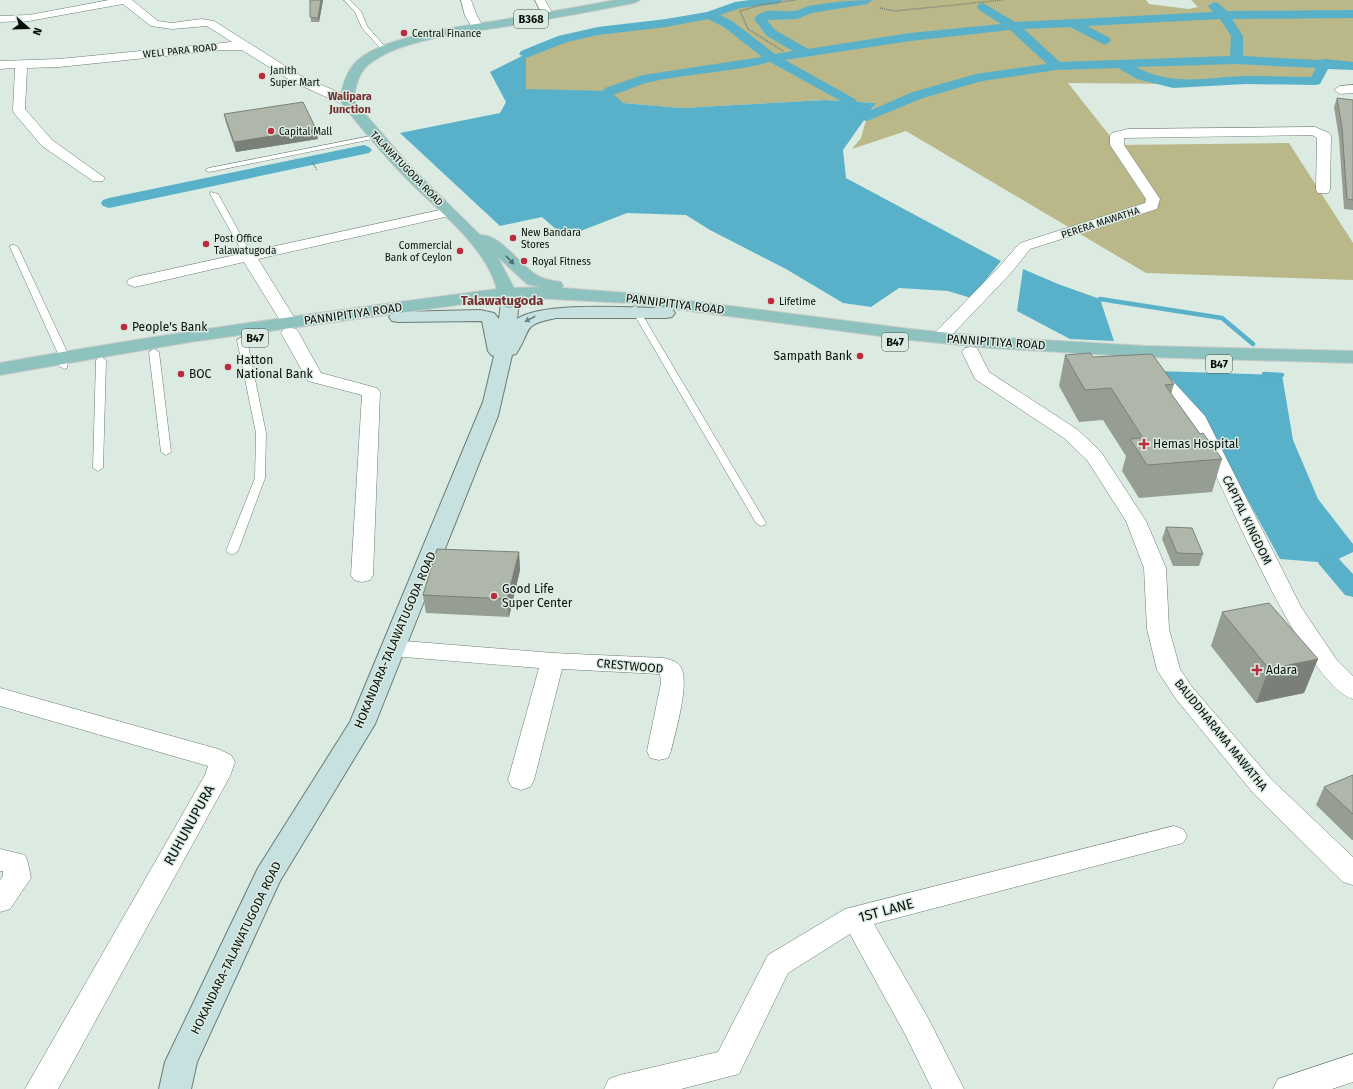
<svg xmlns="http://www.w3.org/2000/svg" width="1353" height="1089" font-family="'Fira Sans',sans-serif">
  <rect width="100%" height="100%" fill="#dbebe2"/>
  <path fill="#bab788" d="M777,0H1146L1149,4L1189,9L1198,7L1191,0H1353V68L1331,66L1315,81L1246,80L1173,84L1068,83L1117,145L1289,143L1353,243V280L1146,273L906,131L852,149L861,138L867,117L876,103L825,100L681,108L623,103L525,89L526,54L563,39L598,31L666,23L709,15L739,5Z"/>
  <path fill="#58b1c9" d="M526,54V89L610,91L623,103L681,108L825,100L876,103L843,150L846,178L1001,261L971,298L948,291L899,288L871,307L843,303L786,269L710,230L686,215L627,213L565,237L542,217L500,226L400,133L500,113L506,102L490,72Z
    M1023,269L1058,284L1100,299L1114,341L1070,339L1017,311Z
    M1157,371L1282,375L1293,440L1318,499L1353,544V552L1330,563L1280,559L1204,420Z"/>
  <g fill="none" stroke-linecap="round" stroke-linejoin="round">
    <path stroke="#58b1c9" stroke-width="4.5" d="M1100,299L1222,318L1253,344
      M1264,374L1282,375"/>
    <path fill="#58b1c9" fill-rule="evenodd" d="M750,0H783L777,4L741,8L720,15L732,21L775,54L793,51L767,36L754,19C763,6 781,13 794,11C799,11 804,7 809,6C830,2 851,0 873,0L867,4L812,13L797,19L767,20L775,30L808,49L910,33L1001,24L979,10L977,7L979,4L983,3L1015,22L1213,12L1208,6L1214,2L1218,3L1227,11L1353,10V18L1232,19L1243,36V56L1320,60L1325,59L1353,62V70L1328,69L1320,84L1315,85L1246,84L1173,88L1137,79L1118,68L1057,70L982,81L923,98L867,121L862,120L860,117L862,114L913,92L976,74L1047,64L1010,30L910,41L785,60L855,99L857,102L855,105L850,106L770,62C729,73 687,73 646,83C633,86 618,97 605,94L603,91L605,88L643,75L762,57L724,27L708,19L666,27L598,35L567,42L526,58L519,54L521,51L558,36L598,27L666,19L707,12L735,2ZM1220,19L1231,36L1230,56L1060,62L1024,29L1070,27L1105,45L1111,41L1110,38L1087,26ZM1236,64L1316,68L1311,77C1289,77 1268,76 1246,76C1206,77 1173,87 1136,67Z
      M364,145L369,147L372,150L369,153L109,208L103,206L101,203L103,200L109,198Z
      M1330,556L1338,558L1353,574V597L1345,595L1318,563L1322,558Z"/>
    <defs>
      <path id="service" d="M344,0H350L361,11L367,26L387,49V51H383L362,28L355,12Z
        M376,135L378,136V138L209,172L205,170L209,168Z
        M211,192L218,194L253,257L252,259H246L245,257L210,194Z
        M11,245H14L18,247L69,356L67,368L64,369L59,366V356L10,247Z
        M635,306L639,309L766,523L765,525L761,526L756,523L631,309Z
        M242,337L247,340L266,433L265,478L238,551L232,555L226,551L255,478L256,433L237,340Z
        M154,349L159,352L171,452L166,455L161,452L149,352Z
        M101,357L106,360L103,468L98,471L93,468L96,360Z"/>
      <path id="minor" d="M109,0H132L158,21L172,23L201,19L214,21L301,76L352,98L353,101L352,104H342L293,82L242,50H223L59,67L27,68L25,109L52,140L105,178L103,181H93L42,146L14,113L13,110L15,68L0,69V61L59,59L232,42L207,26L172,29L151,26L123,4L29,21L0,22V16L29,15Z
        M461,0H471L477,16L484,28L482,30H474L465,16Z
        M535,0H545L554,16L552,18H544Z
        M1353,85V93L1340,94L1334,90L1340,86Z
        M1315,127L1329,133L1331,136L1330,190L1328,193H1318L1316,190L1317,138L1312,135L1124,138V145L1160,199L1157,209L1030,249L1011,273L945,342L939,343L933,342L930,338L999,267L1020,243L1145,203L1146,199L1110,145V136L1112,133L1128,129Z
        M449,208L454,209L456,212L454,215L258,259L297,322L295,326L289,327L283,326L281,322L244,262L135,287L129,285L127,282L129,279L135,277Z
        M290,328L296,329L299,333L321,373L377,388L380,392L373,575L370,580L362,582L354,580L351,575L362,395L308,381L281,333L284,329Z
        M971,347L977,348L989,372L1078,430L1101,452L1146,521L1166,568L1169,629L1180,669L1192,687L1272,780L1353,857V885L1343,882L1254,794L1176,699L1161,676L1157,670L1147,629L1144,568L1126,521L1087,460L1064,438L975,379L962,352L965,348Z
        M1153,365L1159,366L1205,416L1301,607L1336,659L1353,676V699C1303,685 1218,472 1189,420C1179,402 1156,387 1144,370L1147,366Z
        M392,640L553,653L664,658C670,660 677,661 680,666C691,681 675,732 671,751L668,758L659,760L650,758L647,751L661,683L660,674L562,669L534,780L530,787L521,790L512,787L508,780L539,668L392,656L384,654L381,648L384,642Z
        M0,688L218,749L231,755L235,762L230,776L58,1089H25L205,775L208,766L0,706Z
        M1174,826L1183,829L1187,836L1183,843L874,924L928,1018L964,1089H932L906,1036L850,934L788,973L739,1074L681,1089H604L609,1079L620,1075L718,1052L768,955L845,909Z
        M0,849L25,855L28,863L31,878L10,909L0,912V880L3,876V871H0Z
        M1353,1054V1082L1332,1089H1273L1278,1079Z"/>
      <path id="secondary" d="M510,298L516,299L519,303L517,319C542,301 633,308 666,308L672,309L675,313L672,317L666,318H556C520,325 533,329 516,354L512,355L498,416L375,724L280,881L197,1062L191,1089H159L165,1062L258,868L350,722L483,402L494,356L491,355L488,351L482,321L398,322L392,321L389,317L392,313L398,312L480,310L494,313L499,319L501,303L504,299Z"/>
      <path id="primary" d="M615,0H640L634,3C594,11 554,18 514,25C474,32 399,38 368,65C358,74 355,87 354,101L409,165L480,235C502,234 522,269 540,277C546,280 554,281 561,282L563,286L562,288L628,293L910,329L991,337L1146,346L1353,351V363L1146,357L991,348L910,340L628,303L532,298H517L519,303L516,307L510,308L504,307L500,299L190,342L0,375V363C165,333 331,311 497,289C484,244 439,212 408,180C384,156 363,130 342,104L340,101C342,86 346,71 358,60C389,34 467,26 507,19C543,13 579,7 615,0ZM497,256L527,284L541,287L514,288Z"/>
    </defs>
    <use href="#service" stroke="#6d7b73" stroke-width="1"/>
    <use href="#minor" stroke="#6d7b73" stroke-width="1"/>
    <use href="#secondary" stroke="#6d7b73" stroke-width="2"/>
    <use href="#primary" stroke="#c9cac9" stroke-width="2"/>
    <path stroke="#757f79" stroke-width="1.5" stroke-dasharray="1 1" stroke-linecap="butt" d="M880,8L895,11L1003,0
      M783,51L748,29L740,11L764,4L796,0
      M312,162L317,170"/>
    <use href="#service" fill="#fff" fill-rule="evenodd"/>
    <use href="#minor" fill="#fff" fill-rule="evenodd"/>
    <use href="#secondary" fill="#c6e1df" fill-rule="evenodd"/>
    <use href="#primary" fill="#8ec2bf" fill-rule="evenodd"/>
  </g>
  <path fill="#969d92" d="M310,0H323L319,22H311Z
    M1337,98L1353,100V210L1344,209L1339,138L1334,107Z
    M224,114L318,139L236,152L226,123Z
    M1065,355L1093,357L1174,384L1171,394L1200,434L1222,459L1212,492L1139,498L1122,471L1126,456L1103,420L1079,422L1059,386Z
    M1166,527L1203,554L1199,566H1173L1162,539Z
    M519,552L520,570L509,617L426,613L423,595Z
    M1222,612L1318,659L1304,693L1256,703L1211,646Z
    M1353,775V840H1352L1316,805L1324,787Z"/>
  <path fill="#7a8077" d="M321,0H323L319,22L318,18Z
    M316,129L318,139L236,152L234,142Z
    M519,552L520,570L509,617L507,599Z
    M1318,659L1304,693L1256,703L1269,669Z"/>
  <path fill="#afb7aa" stroke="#7a8077" d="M310,0H321L318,18L310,17Z
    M1337,98L1353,100V200L1347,199L1342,128Z
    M303,102L316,129L234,142L224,114Z
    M1090,353L1093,357L1152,354L1174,384L1165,385L1200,434L1203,433L1222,459L1147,465L1130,439L1143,438L1111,388L1085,390L1065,355Z
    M1166,527L1192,528L1203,554L1177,553Z
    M437,549L519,552L507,599L423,595Z
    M1269,603L1318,659L1269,669L1222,612Z
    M1353,775V814L1324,787Z"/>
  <defs><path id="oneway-solid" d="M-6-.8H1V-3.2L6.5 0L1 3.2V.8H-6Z"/></defs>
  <use fill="#52716e" href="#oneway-solid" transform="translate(510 260) rotate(46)"/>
  <use fill="#718280" href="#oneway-solid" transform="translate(530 319) rotate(153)"/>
  <g fill="#bc2b3b" stroke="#dbebe2" stroke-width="1.5">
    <circle cx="404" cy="33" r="4"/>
    <circle cx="262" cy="76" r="4"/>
    <circle cx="271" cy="131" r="4"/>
    <circle cx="513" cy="238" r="4"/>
    <circle cx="206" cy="244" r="4"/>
    <circle cx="460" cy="251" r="4"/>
    <circle cx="524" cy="261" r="4"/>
    <circle cx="771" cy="301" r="4"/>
    <circle cx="124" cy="327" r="4"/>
    <circle cx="860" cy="356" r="4"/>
    <circle cx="228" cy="367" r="4"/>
    <circle cx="181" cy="374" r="4"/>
    <path d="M1142 438h4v4h4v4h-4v4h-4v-4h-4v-4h4z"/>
    <circle cx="494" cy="596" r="4"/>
    <path d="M1255 664h4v4h4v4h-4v4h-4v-4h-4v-4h4z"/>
  </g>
  <g text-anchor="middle" stroke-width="3" stroke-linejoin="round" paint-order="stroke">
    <g font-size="10" fill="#090e0b" stroke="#dbebe2" text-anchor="start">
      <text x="412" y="37">Central Finance</text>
      <text x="270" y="74">Janith<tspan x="270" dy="12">Super Mart</tspan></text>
      <text x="279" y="135">Capital Mall</text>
      <text x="521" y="236">New Bandara<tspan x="521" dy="12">Stores</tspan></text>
      <text x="214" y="242">Post Office<tspan x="214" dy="12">Talawatugoda</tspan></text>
      <text x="452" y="249" text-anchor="end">Commercial<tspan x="452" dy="12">Bank of Ceylon</tspan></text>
      <text x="532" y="265">Royal Fitness</text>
      <text x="779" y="305">Lifetime</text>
    </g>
    <g font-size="10" fill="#090e0b" stroke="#dbebe2">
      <text transform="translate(180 50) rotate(-6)" y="4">WELI PARA ROAD</text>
      <text transform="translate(407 168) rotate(46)" y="4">TALAWATUGODA ROAD</text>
      <text transform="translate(1100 222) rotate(-18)" y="4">PERERA MAWATHA</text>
    </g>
    <g fill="#dbebe2" stroke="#48504c" stroke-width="1">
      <rect x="514" y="10" width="34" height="18" rx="3"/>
      <rect x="242" y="329" width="26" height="18" rx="3"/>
      <rect x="882" y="333" width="26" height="18" rx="3"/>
      <rect x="1206" y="355" width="26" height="18" rx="3"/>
    </g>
    <g font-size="11" font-weight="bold" fill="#090e0b">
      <text x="531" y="23">B368</text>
      <text x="255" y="342">B47</text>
      <text x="895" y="346">B47</text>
      <text x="1219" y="368">B47</text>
    </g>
    <g font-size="11" font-weight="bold" fill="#742d30" stroke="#dbebe2">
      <text x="350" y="100">Walipara<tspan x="350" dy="13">Junction</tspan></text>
    </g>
    <g font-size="12" fill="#090e0b" stroke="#dbebe2">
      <text transform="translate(675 304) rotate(7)" y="4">PANNIPITIYA ROAD</text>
      <text transform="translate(353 314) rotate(-8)" y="4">PANNIPITIYA ROAD</text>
      <text transform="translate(996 342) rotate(4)" y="4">PANNIPITIYA ROAD</text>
      <text transform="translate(1247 520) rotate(64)" y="4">CAPITAL KINGDOM</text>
      <text transform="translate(395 640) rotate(-67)" y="4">HOKANDARA-TALAWATUGODA ROAD</text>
      <text transform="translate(630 666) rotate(5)" y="4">CRESTWOOD</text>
      <text transform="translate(1221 735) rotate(51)" y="4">BAUDDHARAMA MAWATHA</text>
      <text transform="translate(236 948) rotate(-64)" y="4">HOKANDARA-TALAWATUGODA ROAD</text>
    </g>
    <g font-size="12" fill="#090e0b" stroke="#dbebe2" text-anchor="start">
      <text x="132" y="331">People's Bank</text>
      <text x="852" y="360" text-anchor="end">Sampath Bank</text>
      <text x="236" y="364">Hatton<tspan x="236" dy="14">National Bank</tspan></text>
      <text x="189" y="378">BOC</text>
      <text x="1153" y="448">Hemas Hospital</text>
      <text x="502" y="593">Good Life<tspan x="502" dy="14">Super Center</tspan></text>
      <text x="1266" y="674">Adara</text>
    </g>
    <g font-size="13" font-weight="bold" fill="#742d30" stroke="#dbebe2">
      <text x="502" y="305">Talawatugoda</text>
    </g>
    <g font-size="14" fill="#090e0b" stroke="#dbebe2">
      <text transform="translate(189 825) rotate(-61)" y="5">RUHUNUPURA</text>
      <text transform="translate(886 910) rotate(-15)" y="5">1ST LANE</text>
    </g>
  </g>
  <g transform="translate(28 28) rotate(110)" stroke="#dbebe2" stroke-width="3" paint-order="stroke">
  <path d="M0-3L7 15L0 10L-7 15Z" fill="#090e0b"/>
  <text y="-6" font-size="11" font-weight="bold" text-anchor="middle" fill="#090e0b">N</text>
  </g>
</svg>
